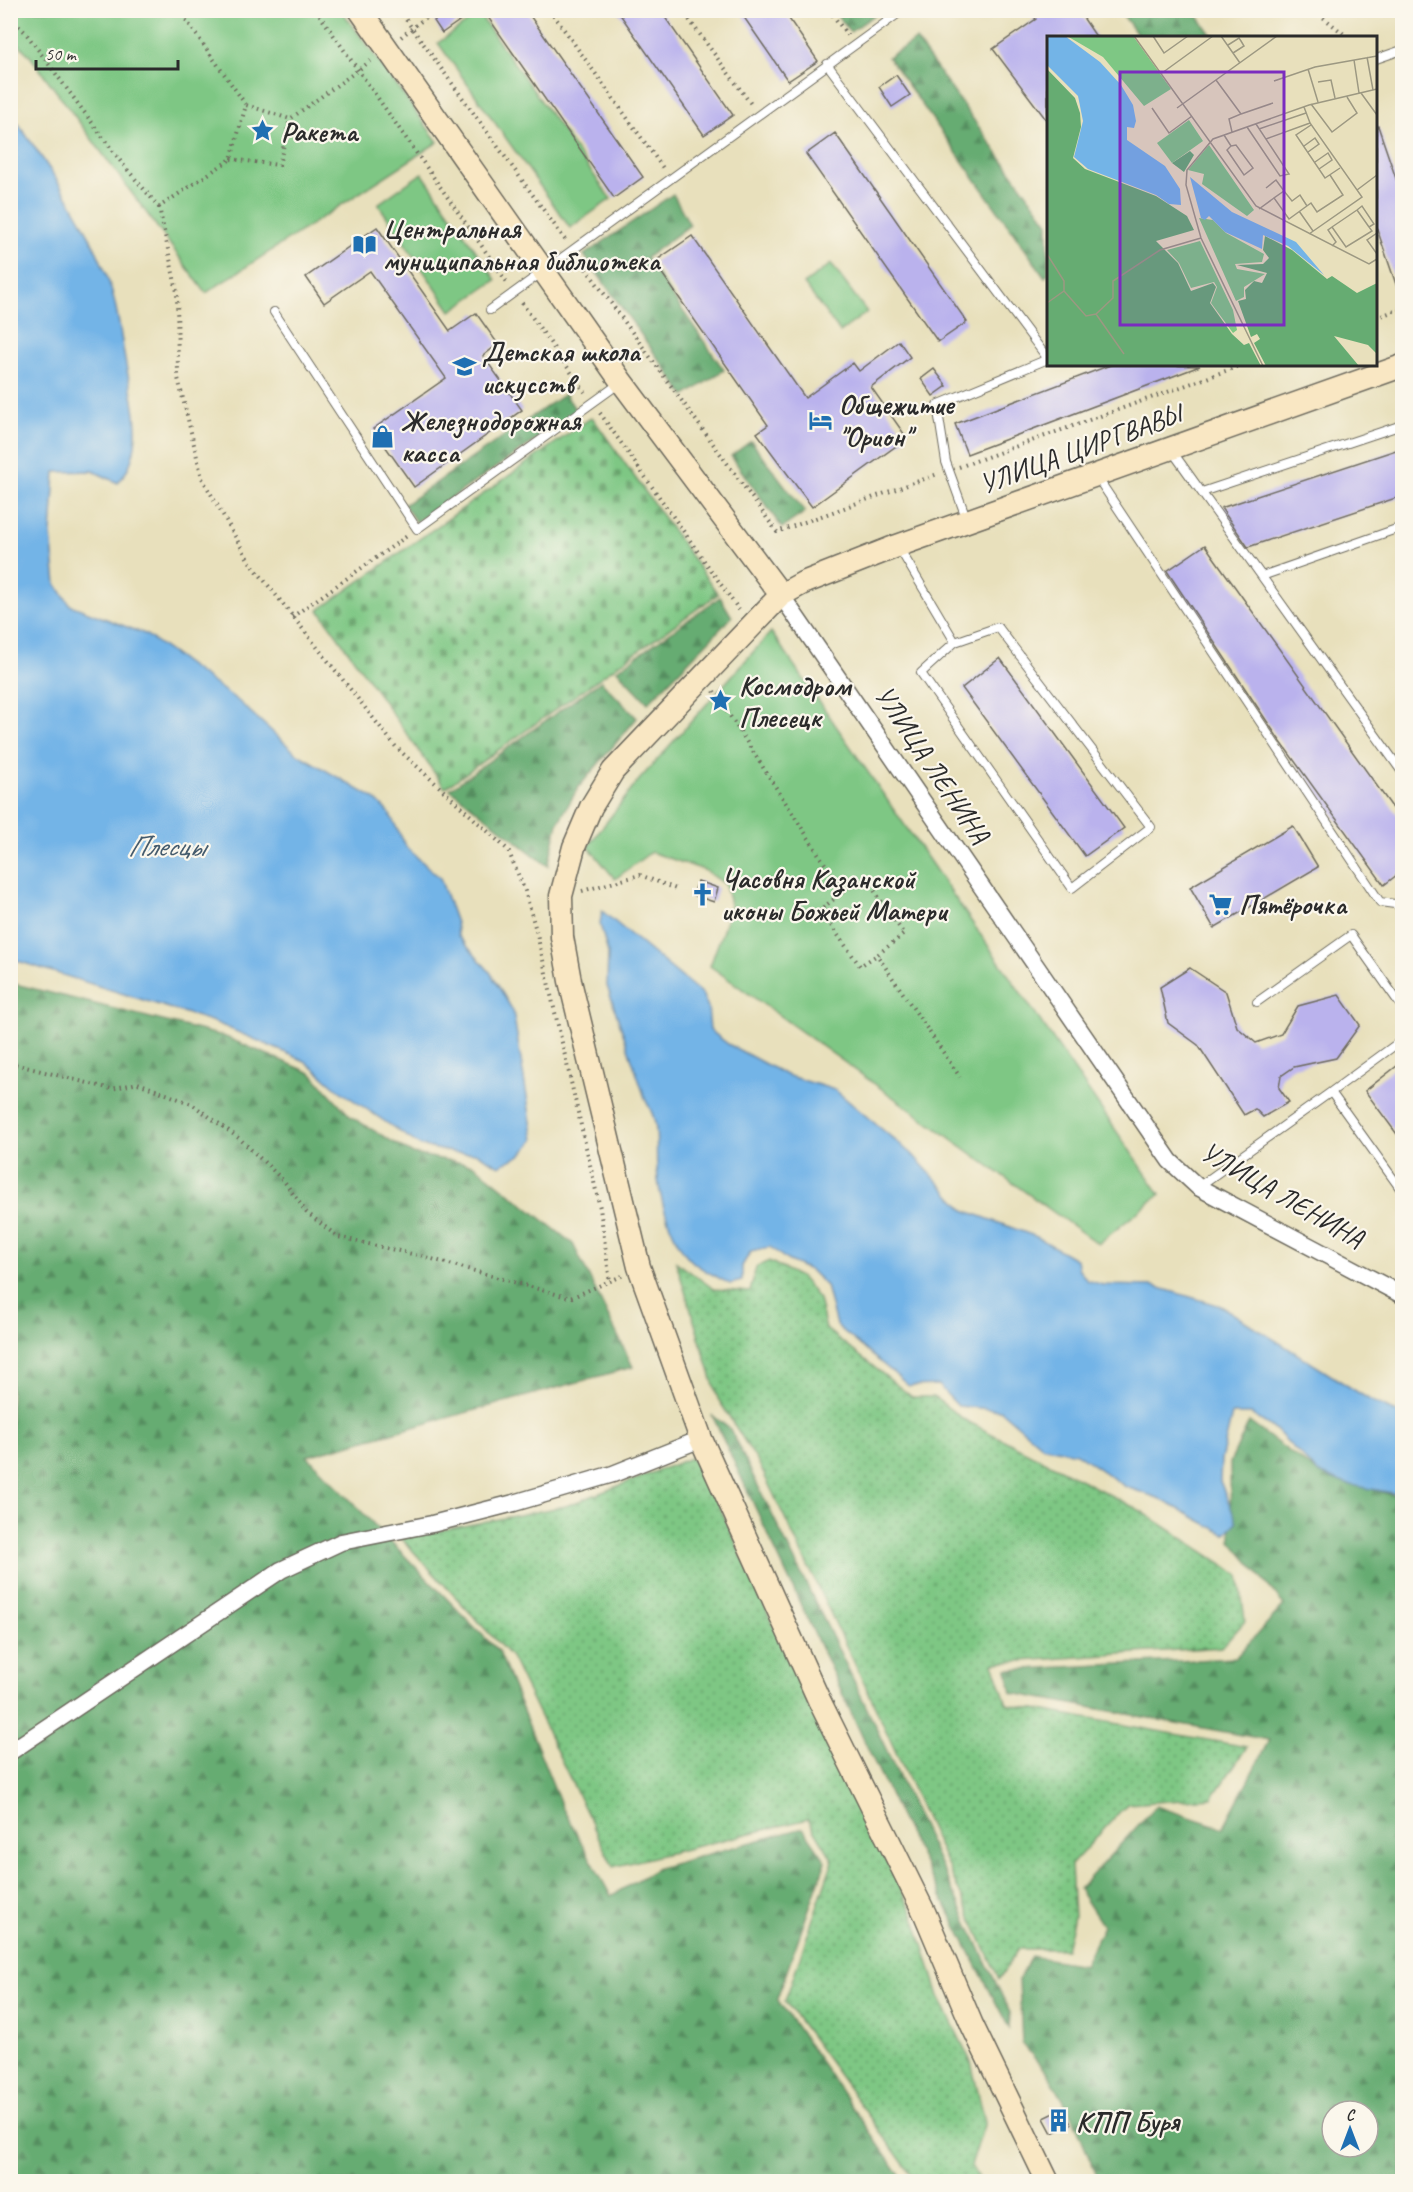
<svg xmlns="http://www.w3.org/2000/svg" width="1413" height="2192" font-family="Caveat,sans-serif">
  <defs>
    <pattern id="grass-dots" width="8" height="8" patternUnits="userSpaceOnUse" patternTransform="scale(1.5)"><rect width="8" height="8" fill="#7ec784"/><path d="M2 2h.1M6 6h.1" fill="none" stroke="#67a26c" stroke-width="1.8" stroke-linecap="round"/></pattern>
    <pattern id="forest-firs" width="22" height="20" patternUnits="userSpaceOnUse" patternTransform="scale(1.5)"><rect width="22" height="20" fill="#66ac72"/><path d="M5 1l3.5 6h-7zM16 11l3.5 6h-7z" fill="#548c5e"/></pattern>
    <pattern id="cemetery-stones" width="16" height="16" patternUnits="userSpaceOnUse" patternTransform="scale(1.5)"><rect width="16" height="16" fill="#7ec784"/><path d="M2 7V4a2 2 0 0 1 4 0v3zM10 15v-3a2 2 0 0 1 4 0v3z" fill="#67a26c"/></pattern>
  </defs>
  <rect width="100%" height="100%" fill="#fbf7ec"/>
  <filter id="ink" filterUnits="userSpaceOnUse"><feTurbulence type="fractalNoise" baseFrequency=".0167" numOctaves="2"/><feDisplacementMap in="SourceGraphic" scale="12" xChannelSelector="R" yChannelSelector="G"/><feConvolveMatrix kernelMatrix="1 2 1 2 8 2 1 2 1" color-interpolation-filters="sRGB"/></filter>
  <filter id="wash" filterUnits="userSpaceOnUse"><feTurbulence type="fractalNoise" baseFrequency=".008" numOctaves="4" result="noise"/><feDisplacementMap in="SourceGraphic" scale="24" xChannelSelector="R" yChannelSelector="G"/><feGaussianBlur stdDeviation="1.35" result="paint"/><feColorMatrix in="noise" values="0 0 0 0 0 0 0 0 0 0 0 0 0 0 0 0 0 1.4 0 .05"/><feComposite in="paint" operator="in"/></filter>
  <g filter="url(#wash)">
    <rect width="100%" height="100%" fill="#e8e0bc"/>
    <path fill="url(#grass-dots)" stroke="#547958" stroke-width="1.5" d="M769,1261L802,1278L819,1299L826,1329L912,1397H934L963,1419L1141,1511L1239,1575L1245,1621L1222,1647L993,1663L1007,1704L1247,1747L1212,1798L1127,1804L1071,1865L1074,1916L1066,1949H1018L999,1979L873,1702L759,1464L718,1399L676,1262L714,1289L750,1292L756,1267Z
      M691,1458L710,1485L820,1729L913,1913L939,1996L971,2062L985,2122L971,2166L980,2181H916L785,2001L833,1860L808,1819L613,1867L511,1657L401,1538L566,1506Z"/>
    <path fill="url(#forest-firs)" stroke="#486c4e" stroke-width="1.5" fill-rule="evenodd" d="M834,11H880L850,32Z
      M1120,11H1194L1213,37H1139Z
      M916,40L1048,223V274L1045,277L888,57Z
      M673,194L690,225L646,258L724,370L685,396L584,255Z
      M565,394L577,412L416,522L404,505Z
      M751,441L805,512L782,528L731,456Z
      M720,597L732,617L648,703L617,670Z
      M601,681L637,718L578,788L558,823L548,866L450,789Z
      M11,983L223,1036L311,1073L351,1117L413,1154L474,1165L573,1244L633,1367L307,1456L499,1652L562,1807L611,1896L658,1868L803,1828L826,1861L777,1999L904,2181L11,2182Z
      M712,1415L730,1429L855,1683L1010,2013L1009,2028L900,1817Z
      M1249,1422L1317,1472L1402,1498V2181H1099L1072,2115L1050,2077L1022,2043L1019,1980L1031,1956L1084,1965L1103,1926L1079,1889L1156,1806L1223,1828L1269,1740L1012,1693L1007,1670L1235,1658L1284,1605L1231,1541L1230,1463ZM1332,2111H1368V2147H1332Z"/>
    <path fill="url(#cemetery-stones)" stroke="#547958" stroke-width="1.5" d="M592,417L718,594L445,788L319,610Z"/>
    <path fill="#7ec784" stroke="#547958" stroke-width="1.5" d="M11,10L342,11L438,142L206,293L30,56L11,36Z
      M479,14L611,199L570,228L438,43Z
      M422,173L496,280L451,311L378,204Z
      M831,264L867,312L840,332L804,284Z
      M771,632L1160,1194L1098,1244L710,966L731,908L725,884L704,870L651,852L615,879L588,846L639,780Z"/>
    <path fill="#73b4e7" stroke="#4f7089" stroke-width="1.5" d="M10,112C48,166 89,222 110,285C119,312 121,342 127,370C135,407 146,452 118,483L93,471L55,472L51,534L56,584L70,605L145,634L237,700L296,753L375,799L389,813L407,848L440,878L456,923L458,936L490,972L513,1011L534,1140L521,1155L499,1166L477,1153H457L421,1146L340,1091L305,1061L214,1022L11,959Z
      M602,911L702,994L708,1007L710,1030L728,1044L786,1075L835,1090L915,1157L964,1210L1037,1237L1077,1260L1079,1270L1087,1280L1103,1285L1153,1286L1221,1306L1370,1400L1402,1415V1495L1346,1484L1317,1472L1276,1430L1251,1414H1232L1221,1460L1220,1481L1237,1522L1225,1534L1158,1498L1126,1487L1076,1453L1042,1446L1000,1410L958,1406L938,1385L909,1386L836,1325L826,1286L811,1271L787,1260L770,1247L751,1251L742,1266V1281L730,1284C718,1277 703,1271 693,1262C672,1244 658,1196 657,1168C655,1140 661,1126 646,1101L607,986L608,953L600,924Z"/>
    <g id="blocks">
      <path fill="#bab2ed" d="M448,10H475L442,33L434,21Z
        M483,10H526L643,177L614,198Z
        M617,10H660L733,115L704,135Z
        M739,10H783L818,61L788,81Z
        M1029,10H1078L1097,38H1048V122L993,49L1036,19Z
        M896,75L910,95L892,107L879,87Z
        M1376,126H1378L1402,196V296H1400L1376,226Z
        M835,133L967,322L938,342L806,154Z
        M377,227L450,331L476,313L498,344L483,356L522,410L414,487L373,429L446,378L370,271L324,303L306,277Z
        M692,236L805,398L853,363L859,371L899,341L910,357L871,387L907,438L812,507L757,433L768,425L654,262Z
        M1113,364L1200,366L967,454L955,424Z
        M934,369L947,386L933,396L921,379Z
        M1402,448V496L1248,547L1221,508Z
        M1205,545L1402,821V871L1384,885L1278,738L1167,571Z
        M1000,658L1124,828L1085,856L962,688Z
        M1293,826L1318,867L1214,928L1190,887Z
        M698,881L718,888L714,902L693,895Z
        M1190,968L1226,992L1237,1027L1256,1043L1281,1034L1298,1006L1339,995L1360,1025L1336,1058L1294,1067L1281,1076L1279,1088L1289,1102L1263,1117L1255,1109L1244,1115L1198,1045L1168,1023L1160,987Z
        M1402,1062V1141L1365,1091Z
        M1063,2109L1071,2124L1052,2133L1044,2118Z"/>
    </g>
  </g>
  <g filter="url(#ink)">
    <use href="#blocks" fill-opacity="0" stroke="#6d6a5e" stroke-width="1.5"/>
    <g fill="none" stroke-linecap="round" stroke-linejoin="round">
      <defs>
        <path id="lane" d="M1376,59L1402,50
          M827,64L1048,359L937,405L946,462L967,520
          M490,310L903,10
          M274,312L417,529L620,383
          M1172,451L1402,772
          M1097,477L1380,902L1402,905
          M1202,492L1402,425
          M898,546L955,642L921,673L1072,888L1151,827L998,627L955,642
          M1262,576L1402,527
          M1257,1002L1351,935L1402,1007
          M1402,1040L1331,1092L1402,1191
          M1198,1187L1331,1092"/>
        <path id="street" d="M781,595L1170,1161L1198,1187L1402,1295
          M10,1752L281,1570L341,1542L432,1524L514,1503L613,1474L701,1439"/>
        <path id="secondary" d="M360,10L621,381L781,595
          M1048,2182L972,2025L925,1914L819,1700L701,1439L639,1267L570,981L562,937L561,896L574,847L591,807L613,771L781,595L803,583L897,546L1402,366"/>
      </defs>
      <use href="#lane" stroke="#6d6a5e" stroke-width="10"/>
      <use href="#street" stroke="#6d6a5e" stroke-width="19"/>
      <use href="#secondary" stroke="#6d6a5e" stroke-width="25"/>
      <path stroke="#6d6a5e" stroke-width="4" stroke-dasharray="1.5 4.5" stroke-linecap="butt" d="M179,10L246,105
        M316,10L507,282
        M399,10L566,241
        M550,10L663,168
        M682,10L751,104
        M829,10L848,36
        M1314,10L1349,38
        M10,18L25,32L121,162L159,207L231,159L246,105L290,119L372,60
        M401,37L435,10
        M231,159L279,165L290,119
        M159,207L177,292L178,378L202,478L249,561L396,747L508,850L525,891L537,934L600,1208L610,1282
        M579,259L777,532L938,474
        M522,303L585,392
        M1376,318L1402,308
        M600,413L739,610
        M959,467L1245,364
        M292,617L407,536
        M714,691L843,892L865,877L904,934L877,955L960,1077
        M582,891L640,875L676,889
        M843,892L820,910L860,966L877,955
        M10,1063L111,1089L138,1083L192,1104L240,1139L284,1181L306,1212L338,1237L425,1257L570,1298L622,1276"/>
      <use href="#lane" stroke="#fff" stroke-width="8"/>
      <use href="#street" stroke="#fff" stroke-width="16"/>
      <use href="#secondary" stroke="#f9e7c3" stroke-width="22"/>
    </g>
  </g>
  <defs>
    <symbol id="sight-bare" viewBox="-9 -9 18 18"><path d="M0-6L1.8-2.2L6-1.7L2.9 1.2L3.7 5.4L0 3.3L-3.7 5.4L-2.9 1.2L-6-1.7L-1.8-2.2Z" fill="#1f6fb2" stroke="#fbf7ec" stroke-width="2.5" paint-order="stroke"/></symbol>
    <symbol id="library-bare" viewBox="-9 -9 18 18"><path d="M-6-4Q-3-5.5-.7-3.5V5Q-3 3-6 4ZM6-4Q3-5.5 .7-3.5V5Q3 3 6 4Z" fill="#1f6fb2" stroke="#fbf7ec" stroke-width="2.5" paint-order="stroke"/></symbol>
    <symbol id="school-bare" viewBox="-9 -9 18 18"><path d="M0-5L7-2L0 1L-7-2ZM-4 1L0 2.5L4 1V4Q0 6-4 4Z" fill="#1f6fb2" stroke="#fbf7ec" stroke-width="2.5" paint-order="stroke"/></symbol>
    <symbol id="hotel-bare" viewBox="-9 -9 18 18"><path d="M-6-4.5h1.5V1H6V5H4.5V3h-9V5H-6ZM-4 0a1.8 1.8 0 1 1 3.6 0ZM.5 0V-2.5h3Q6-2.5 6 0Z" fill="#1f6fb2" stroke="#fbf7ec" stroke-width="2.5" paint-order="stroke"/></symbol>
    <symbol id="shop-bare" viewBox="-9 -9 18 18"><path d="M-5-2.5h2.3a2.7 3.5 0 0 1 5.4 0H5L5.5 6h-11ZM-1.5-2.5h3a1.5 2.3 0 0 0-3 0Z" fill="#1f6fb2" stroke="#fbf7ec" stroke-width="2.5" paint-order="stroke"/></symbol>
    <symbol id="church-bare" viewBox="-9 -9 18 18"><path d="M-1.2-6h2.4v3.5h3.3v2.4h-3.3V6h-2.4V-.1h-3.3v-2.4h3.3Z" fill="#1f6fb2" stroke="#fbf7ec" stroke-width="2.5" paint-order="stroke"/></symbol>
    <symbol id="supermarket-bare" viewBox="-9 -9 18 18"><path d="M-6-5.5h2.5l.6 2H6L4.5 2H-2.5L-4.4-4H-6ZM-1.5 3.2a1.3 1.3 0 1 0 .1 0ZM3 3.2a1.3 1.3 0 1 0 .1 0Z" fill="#1f6fb2" stroke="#fbf7ec" stroke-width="2.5" paint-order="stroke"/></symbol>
    <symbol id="building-bare" viewBox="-9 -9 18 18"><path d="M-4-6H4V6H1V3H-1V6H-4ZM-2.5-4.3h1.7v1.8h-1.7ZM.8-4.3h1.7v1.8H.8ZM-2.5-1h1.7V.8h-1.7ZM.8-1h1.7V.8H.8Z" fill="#1f6fb2" stroke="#fbf7ec" stroke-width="2.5" paint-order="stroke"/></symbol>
  </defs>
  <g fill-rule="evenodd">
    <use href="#sight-bare" x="246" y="114" width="33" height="33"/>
    <use href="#library-bare" x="348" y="228" width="33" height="33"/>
    <use href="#school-bare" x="448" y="350" width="33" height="33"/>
    <use href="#hotel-bare" x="804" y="404" width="33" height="33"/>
    <use href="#shop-bare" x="366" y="420" width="33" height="33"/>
    <use href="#sight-bare" x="704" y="684" width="33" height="33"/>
    <use href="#church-bare" x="686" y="878" width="33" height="33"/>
    <use href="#supermarket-bare" x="1204" y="888" width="33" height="33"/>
    <use href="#building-bare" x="1042" y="2104" width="33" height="33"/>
  </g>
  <g text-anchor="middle" stroke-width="4.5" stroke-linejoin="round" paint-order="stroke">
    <g font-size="28" font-weight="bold" fill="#2b2b2b" stroke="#fbf7ec" text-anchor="start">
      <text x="281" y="141">Ракета</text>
      <text x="383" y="238">Центральная<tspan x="383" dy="32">муниципальная библиотека</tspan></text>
      <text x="482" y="361">Детская школа<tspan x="482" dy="32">искусств</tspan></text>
      <text x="839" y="414">Общежитие<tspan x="839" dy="32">"Орион"</tspan></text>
      <text x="401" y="430">Железнодорожная<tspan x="401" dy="32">касса</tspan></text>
      <text x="739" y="695">Космодром<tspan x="739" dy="32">Плесецк</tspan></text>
      <text x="721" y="888">Часовня Казанской<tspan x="721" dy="32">иконы Божьей Матери</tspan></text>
      <text x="1239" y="914">Пятёрочка</text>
      <text x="1076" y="2131">КПП Буря</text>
    </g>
    <g font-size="28" fill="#2b2b2b" stroke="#fbf7ec">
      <text transform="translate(1080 448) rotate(-20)" y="10">УЛИЦА ЦИРГВАВЫ</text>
      <text transform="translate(933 764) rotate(56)" y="10">УЛИЦА ЛЕНИНА</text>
      <text transform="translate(1283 1194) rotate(30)" y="10">УЛИЦА ЛЕНИНА</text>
    </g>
    <g font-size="30" font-style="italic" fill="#445b6d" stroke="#fbf7ec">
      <text x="166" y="856">Плесцы</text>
    </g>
  </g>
  <g transform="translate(1047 36)">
    <rect width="330" height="330" fill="#e8e0bc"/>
    <path d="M152,182L166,184L179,197L217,218L215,226L188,228L190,233L218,238L197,251V261L189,265ZM153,205L186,274L190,294L186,297L164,267L170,251L167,246L144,252L132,227L120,214Z" fill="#7ec784"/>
    <path d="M0,33L28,62L33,77L34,91L26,122L38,133L109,160L140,180L147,194L109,205L131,227L144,255L166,247L169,251L163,267L185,298L197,309L202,307L214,330H0ZM143,115L147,119L137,136L125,127ZM218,200L245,214L280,243L285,240L310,257L330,247V318L321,309L287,300L312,330H219L207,307L213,303L210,298L204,301L191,265L199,263L198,254L207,245L215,247L220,237L190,229L216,228L222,222L216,214Z" fill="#66ac72"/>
    <path d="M142,84L156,105L125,127L110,107Z" fill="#7ec784"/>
    <path d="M20,0H86L124,53L97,70L56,21ZM162,109L207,174L200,180L155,148L157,138L141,134Z" fill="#7ec784"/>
    <path d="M0,0H18L53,26L74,49L86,69L89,85L87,92L80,91V104L118,130L133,153L134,169L122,168L109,159L41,133L27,121L36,85L31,60L0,29ZM143,141L185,176L249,206L277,239L241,210L216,199L215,213L178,196L162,180L158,184L154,182Z" fill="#73b4e7"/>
    <path fill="none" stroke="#9c9882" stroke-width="1.5" d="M87,0L209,170L322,228L330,223M106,0L117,17L141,0M174,0L193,27M181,9L192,2L194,5L197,10L186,17M320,21L326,54M307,24L312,57M261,33L271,66M115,37L166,0M169,44L194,78L182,83L185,96M227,45L268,31L330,20M271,46L284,44L288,62M314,57L330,79M264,68L285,96L310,77L300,61M257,71L263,87L315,161L262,198M105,72L122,97L145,80M130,72L230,0M194,78L226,67M264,89L249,99L278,142L293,132M200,91L233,140L242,138L209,88M212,93L259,77M177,99L184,110L180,114L197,139L206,132L189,109L184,110M219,103L263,87M257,110L268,102L272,108L261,116M268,126L281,117L285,124L272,133M219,152L229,144L237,155M310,154L330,139M260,170L253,159L245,165L237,155L227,162L242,183L264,167L270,176L296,159L283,139M212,173L227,162M310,174L322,191M252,175L266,195M330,197L320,204L330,218M285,210L289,206L281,194L285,191L310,174L315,170L327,188L322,191L325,195L299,211L285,191M0,218L17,245V255M0,267L17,255L39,280L49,278L66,262V245L113,214L154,202M49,278L77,318M216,330L154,202L139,149L140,134L166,103L262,69L330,53"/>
    <path fill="#7b2cbf" fill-opacity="0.15" stroke="#7b2cbf" stroke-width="3" d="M73,36H237V289H73Z"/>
    <rect width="330" height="330" fill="none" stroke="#2b2b2b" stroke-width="3"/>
  </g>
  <rect width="1413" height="2192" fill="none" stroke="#fbf7ec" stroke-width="36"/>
  <g transform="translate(1350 2129)"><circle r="28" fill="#fbf7ec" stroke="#a8a59f" stroke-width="1.5"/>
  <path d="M0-4.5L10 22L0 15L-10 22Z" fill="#1f6fb2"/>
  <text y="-9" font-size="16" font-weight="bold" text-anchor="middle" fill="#2b2b2b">С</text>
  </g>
  <path d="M36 60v9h142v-9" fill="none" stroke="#2b2b2b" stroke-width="3"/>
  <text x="45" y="60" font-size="18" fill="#2b2b2b" stroke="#fbf7ec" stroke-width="4.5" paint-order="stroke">50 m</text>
</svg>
